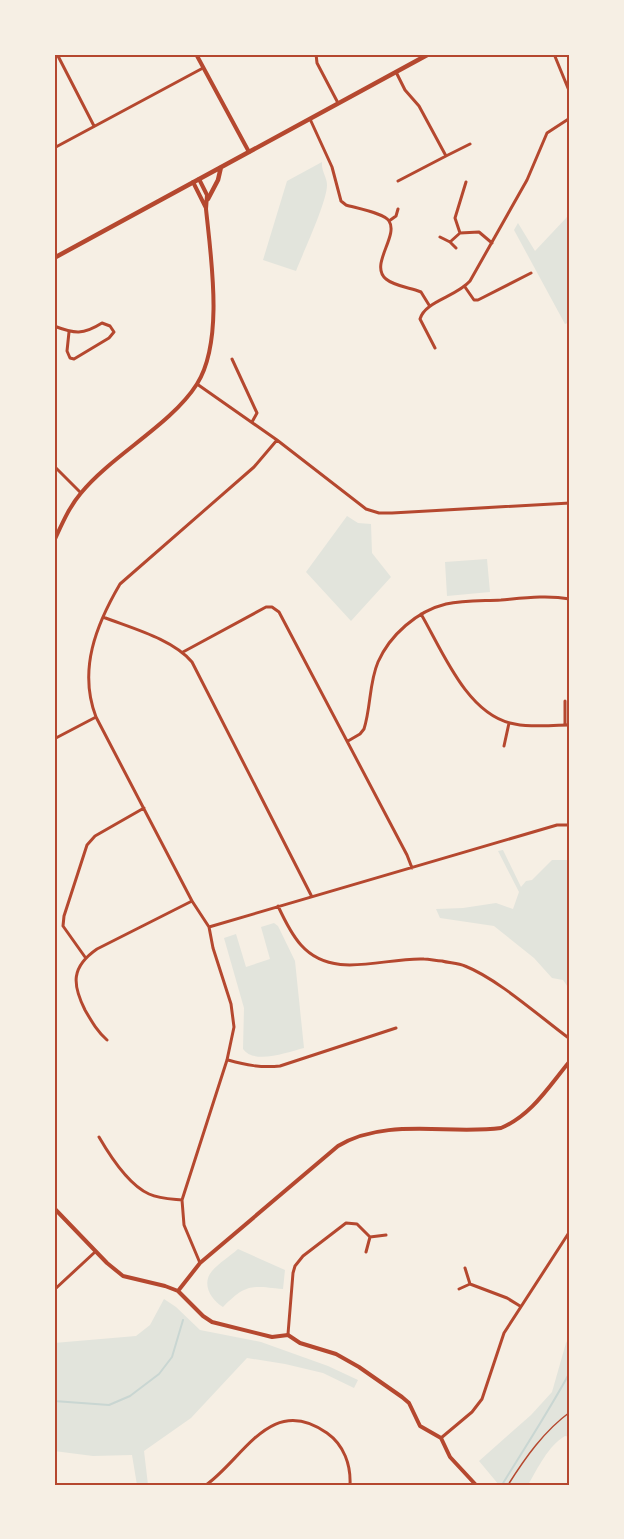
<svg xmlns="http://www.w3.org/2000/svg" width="624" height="1539" font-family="'Fira Sans Condensed',sans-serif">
  <rect width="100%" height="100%" fill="#f6efe4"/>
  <path fill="#e2e4dc" d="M322,162C321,171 327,177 327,185C327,202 303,253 296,271L263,260L287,181Z
    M567,217H570V322L565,324L514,230L518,223L535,251Z
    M347,516L358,523L371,524L372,553L391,577L351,621L306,572Z
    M487,559L490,592L447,596L445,562Z
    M503,850L521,887L526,881L532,880L552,860H570V990L563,980L552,978L534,958L494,926L440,918L436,909L463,908L496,903L513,909L519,892L498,851Z
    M274,923L278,926L295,961L304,1048C288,1052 254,1065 243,1049L244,1008L224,938L236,934L246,967L270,959L261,927Z
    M238,1249L285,1270L283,1289C251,1286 247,1283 223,1307C211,1300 201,1284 212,1271C219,1263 230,1256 238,1249Z
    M164,1299L176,1307L200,1330L261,1342L328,1366L358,1380L354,1388L323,1373L285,1364L247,1358L191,1418L144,1451L148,1485H137L132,1455L93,1456L54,1451V1343L136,1336L150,1325Z
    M570,1336V1437L565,1436C548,1446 538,1468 528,1485H499L479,1461L531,1415L552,1392L566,1343Z"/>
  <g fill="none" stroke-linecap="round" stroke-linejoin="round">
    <path stroke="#c9d6d2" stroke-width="2" d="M54,1401L109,1405L130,1396L159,1374L172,1357L183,1320
      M502,1485C525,1447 549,1411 570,1372"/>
    <path stroke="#b5482f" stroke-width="1.5" d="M508,1485C525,1458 544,1431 570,1412"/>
    <path stroke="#b5482f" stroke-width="3" d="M57,54L94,126
      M316,54L317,63L338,103
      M554,54L570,93
      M396,72L405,90L419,106L446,156L398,181
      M310,119L332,167L341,201L346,205C356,208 384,213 389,221C399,236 369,265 386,279C394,286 411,288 421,292L429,305
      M54,148L203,68
      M446,156L470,144
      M389,221L396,216L398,209
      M460,233L479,232L492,243
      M440,237L450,242
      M456,248L450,242L460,233L455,218L466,182
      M465,287L474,300H478L531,273
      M54,326C75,334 83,335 102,323L110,326L114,332L109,338L74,359L70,358L67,351L69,332
      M435,348L420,319C425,301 456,297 470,281L527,180L547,133L570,118
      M232,359L257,413L252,422
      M197,384L277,440L366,509L379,513H392L570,503
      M54,466L81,493
      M421,614C442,650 466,712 510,723C529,728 550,725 570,725
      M103,617C131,628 173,639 192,662L311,895
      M183,652L266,607H272L279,612L407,855L412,868
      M565,701V725
      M54,739L96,717
      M348,741L360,734L364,729C371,707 369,683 378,662C390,635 417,611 446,604C464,600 483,601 501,600C524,598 547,595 570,599
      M504,746L509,723
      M278,906C284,919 291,934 301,945C333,981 384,957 424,959C430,959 436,961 442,961C449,963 458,963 465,966C498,979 540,1017 570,1039
      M209,927L557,825H570
      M85,957L63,926L64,916L87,845L95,836L144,808
      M107,1040C97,1031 92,1022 85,1010C72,984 71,967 97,949L192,901
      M228,1060C246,1065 261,1068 280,1066L396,1028
      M99,1137C110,1156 129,1185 149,1194C160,1199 172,1199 182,1200
      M366,1252L370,1237L386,1235
      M200,1263L184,1225L182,1200L227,1060L234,1027L231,1004L213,948L209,927L192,901L96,717C78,670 96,625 120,584L254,467L277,440
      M470,1284L507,1298L520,1306
      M459,1289L470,1284L465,1268
      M54,1290L95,1252
      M288,1334L293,1273L295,1266L303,1256L346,1223L357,1224L370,1237
      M441,1438L472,1412L482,1399L504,1333L570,1231
      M206,1485C244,1458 271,1393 327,1433C344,1445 351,1465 350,1485"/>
    <path stroke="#b5482f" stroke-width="4" d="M196,54L249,152
      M193,182L206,208
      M54,541C62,524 69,507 81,493C112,455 171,425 197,384C224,341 211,258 206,209L207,195L199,179
      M54,1208L107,1263L123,1276L165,1286L178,1291L203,1316L212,1322L272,1337L288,1335L300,1343L336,1354L359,1367L402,1397L409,1403L420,1426L441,1438L450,1457L476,1485
      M178,1291L200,1263L338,1146C386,1117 448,1135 501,1128C532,1115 549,1086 570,1061"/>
    <path stroke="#b5482f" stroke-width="4.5" d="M208,199L218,180L221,167
      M54,258L429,54"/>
  </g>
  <rect width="624" height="1539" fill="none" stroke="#f6efe4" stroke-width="111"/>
  <rect x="56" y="56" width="512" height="1428" fill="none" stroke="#b5482f" stroke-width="2"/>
</svg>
